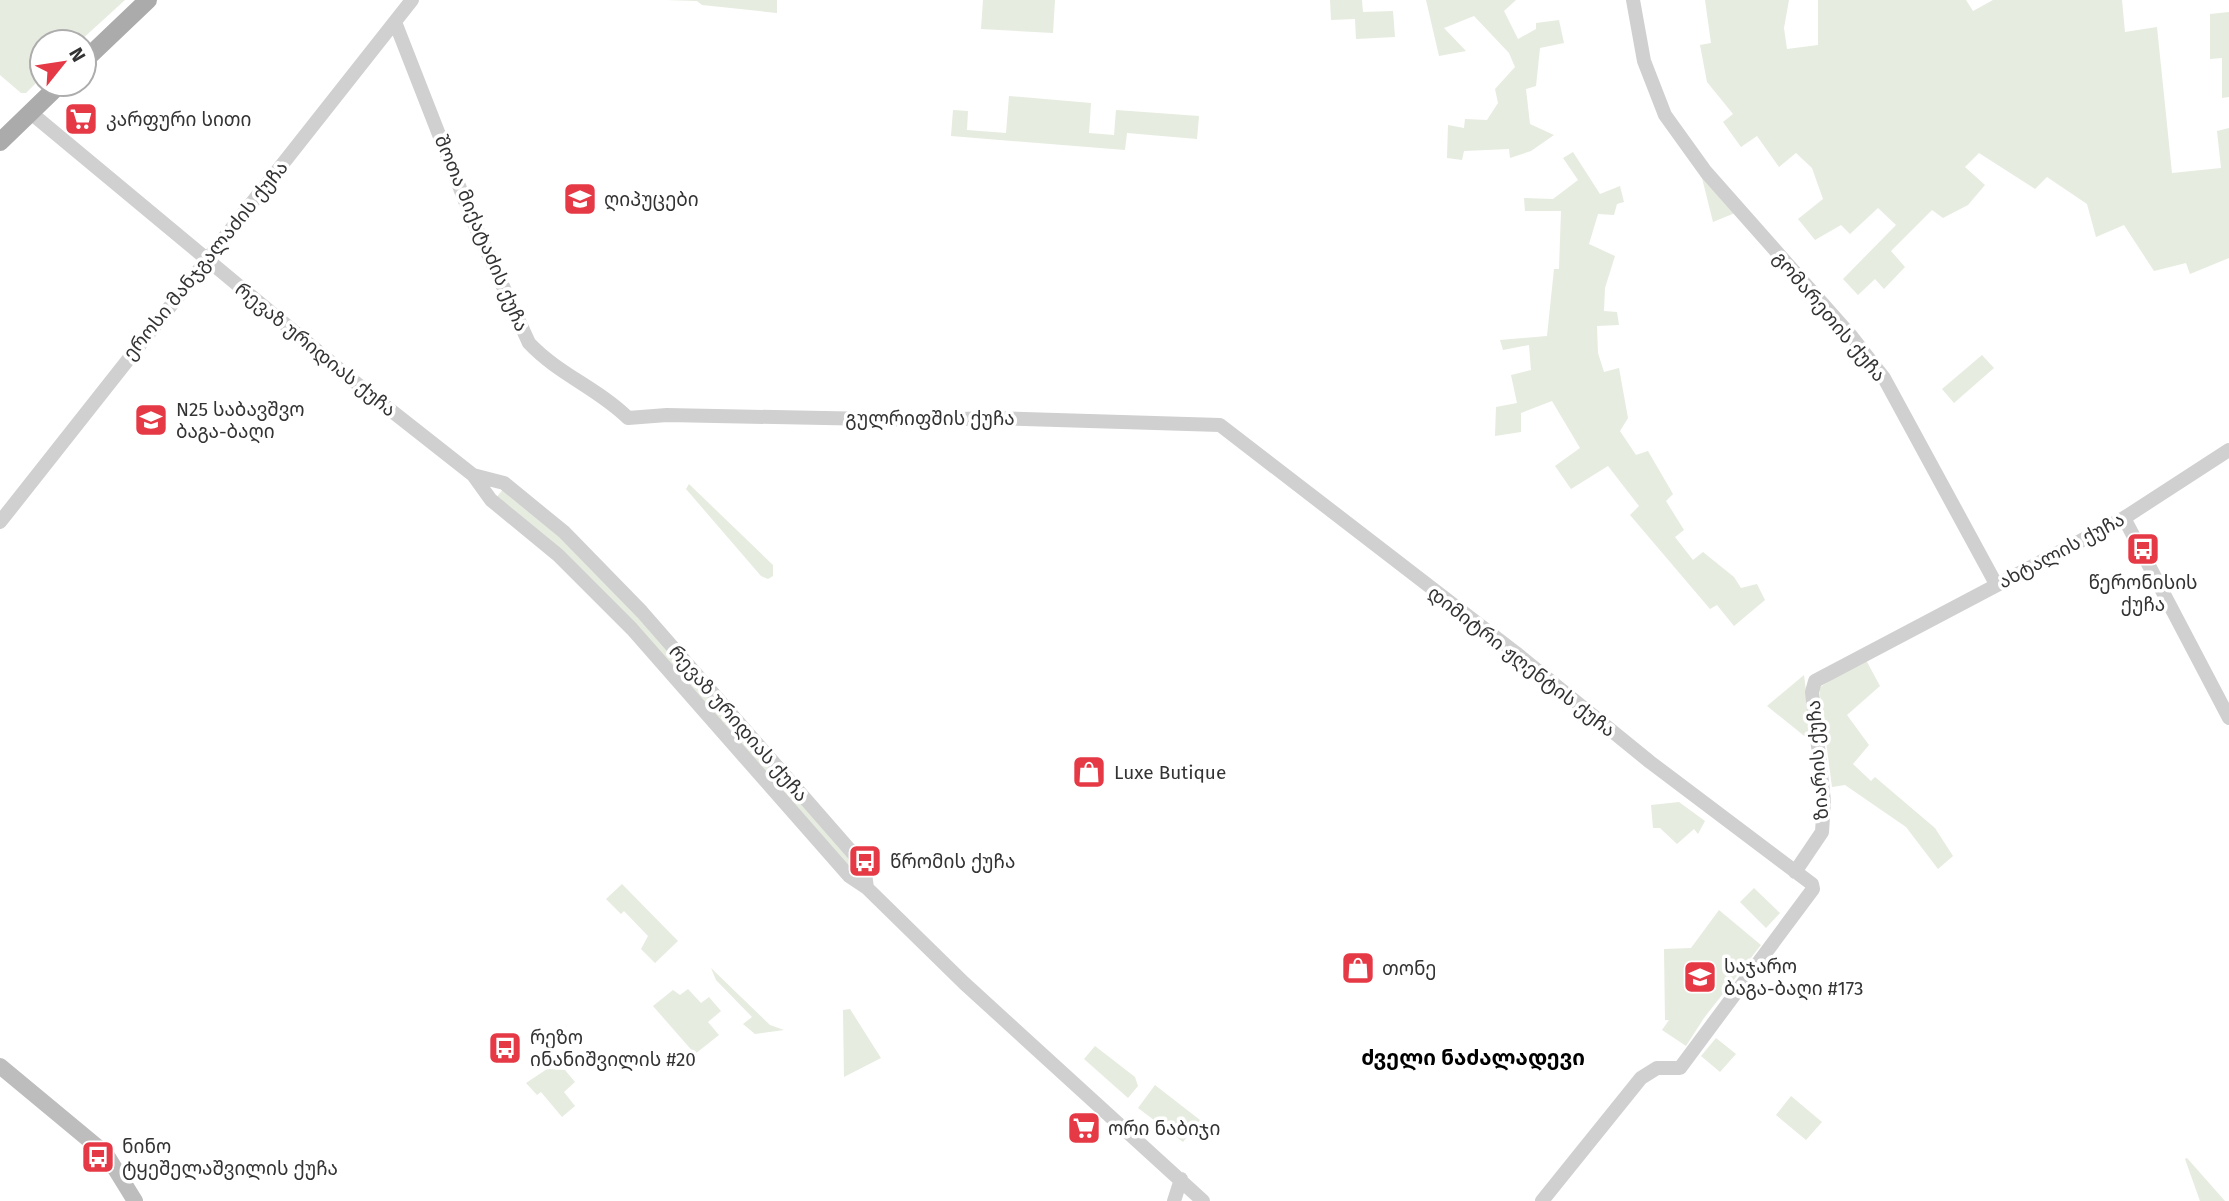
<svg xmlns="http://www.w3.org/2000/svg" width="2229" height="1201" font-family="'Fira Sans','Noto Sans Georgian',sans-serif">
  <rect width="100%" height="100%" fill="#fff"/>
  <path fill="#e6ecdf" d="M0,0H125L79,42H42V77L26,93H21L0,75Z
    M666,0H777V13L702,5L697,1Z
    M983,0H1055L1053,33L981,29Z
    M1330,0H1362L1363,12L1393,11L1395,37L1356,39L1355,19L1331,20Z
    M1426,0H1516L1504,11L1518,39L1536,29V23L1559,20L1564,43L1540,48L1536,86L1526,89L1530,124L1554,135L1531,151L1510,158L1509,149L1464,151L1462,160L1447,158L1448,125L1464,128L1465,119L1487,120L1498,103L1495,89L1515,67L1509,53L1474,16L1444,28L1466,51L1439,56Z
    M1705,0H1789L1784,28L1787,49L1818,45V0H1966L1973,11L1993,0H2122L2125,32L2157,27L2172,173L2221,168L2217,131L2229,128V258L2190,274L2186,263L2154,271L2124,225L2096,237L2087,204L2047,177L2035,189L1979,153L1965,167L1985,185L1968,205L1943,218L1932,210L1891,251L1905,267L1884,289L1875,279L1858,295L1843,279L1896,225L1878,208L1850,234L1841,225L1815,240L1798,219L1823,199L1812,168L1796,153L1779,167L1757,136L1741,147L1723,122L1733,114L1707,82L1700,45L1711,43Z
    M2229,12V97L2222,98V58L2210,59V14Z
    M1009,96L1091,103L1089,133L1114,135L1116,110L1199,116L1197,139L1127,133L1125,150L951,136L953,110L968,111L967,130L1006,133Z
    M1573,152L1600,194L1620,186L1624,202L1617,204L1614,215L1598,214L1589,244L1615,256L1605,288L1604,311L1617,312L1619,325L1597,326L1598,353L1604,372L1619,368L1628,418L1620,431L1636,455L1648,451L1673,494L1666,501L1684,530L1675,537L1693,560L1703,552L1734,577L1741,588L1757,584L1765,600L1734,626L1717,605L1710,609L1630,515L1639,506L1608,466L1571,489L1555,466L1580,448L1552,401L1521,413V432L1495,436L1496,407L1517,403L1511,375L1531,370L1529,345L1503,350L1500,340L1547,336L1554,269H1559L1561,211H1525L1524,198L1553,199L1578,180L1563,158Z
    M1700,170L1735,213L1713,222Z
    M1982,355L1994,368L1954,403L1942,389Z
    M689,484L773,565V576L768,579L761,576L686,489Z
    M504,488L567,542L684,666L676,673L496,498Z
    M1862,659L1866,660L1880,686L1847,715L1869,745L1853,764L1871,781L1875,777L1935,828L1953,856L1938,869L1906,827L1845,785L1832,787L1819,688Z
    M689,672L858,865L851,873L681,679Z
    M1804,675L1812,736L1808,739L1767,706Z
    M1679,802L1705,821L1698,834L1694,829L1677,844L1660,828H1653L1651,805Z
    M622,884L678,941L655,963L641,949L648,936L624,911L621,914L606,899Z
    M1754,888L1780,913L1766,928L1740,902Z
    M1719,910L1761,945L1704,1018L1686,1046L1662,1030L1669,1020H1665L1664,949L1691,948Z
    M711,968L770,1025L784,1030L755,1034L743,1024L752,1017L716,980Z
    M688,989L701,1003L709,997L721,1011L708,1022L719,1035L695,1054L653,1006L673,990L680,995Z
    M850,1009L881,1058L844,1077L843,1010Z
    M1716,1038L1736,1054L1720,1072L1701,1056Z
    M1095,1046L1135,1077L1138,1086L1128,1098L1084,1059Z
    M547,1069L565,1070L575,1082L564,1092L575,1106L562,1117L541,1092L537,1095L526,1083Z
    M1155,1085L1200,1120L1183,1142L1138,1108Z
    M1791,1096L1822,1122L1806,1140L1776,1115Z
    M2187,1158L2225,1201H2200L2185,1159Z"/>
  <g fill="none" stroke-linecap="round" stroke-linejoin="round">
    <path stroke="#d0d0d0" stroke-width="14" d="M1633,0L1644,61L1665,115L1706,172L1852,337L1884,378L1996,584
      M395,22L472,219L529,343C558,374 599,389 628,418L667,415L924,420L994,418L1220,425L1516,653L1650,762L1812,884L1813,889L1680,1068H1657L1641,1078L1542,1201
      M31,113L351,379L473,475L491,500L558,555L632,629L849,876L867,888L964,983L1203,1201
      M473,475L504,483L564,532L642,612L864,866L867,888
      M2124,518L2229,718
      M0,522L412,0
      M1795,872L1822,832L1824,801L1812,692L1815,681L2124,518L2229,450
      M1174,1201L1181,1179"/>
    <path stroke="#bdbdbd" stroke-width="16" d="M0,1066L106,1154L135,1201"/>
    <path stroke="#ababab" stroke-width="18" d="M84,61L148,0
      M0,142L60,84"/>
  </g>
  <defs>
    <symbol id="supermarket-square" viewBox="-11 -11 22 22"><rect x="-9" y="-9" width="18" height="18" rx="4" fill="#e63946" stroke="#fff"/><path d="M-6-5.5h2.5l.6 2H6L4.5 2H-2.5L-4.4-4H-6ZM-1.5 3.2a1.3 1.3 0 1 0 .1 0ZM3 3.2a1.3 1.3 0 1 0 .1 0Z" fill="#fff"/></symbol>
    <symbol id="school-square" viewBox="-11 -11 22 22"><rect x="-9" y="-9" width="18" height="18" rx="4" fill="#e63946" stroke="#fff"/><path d="M0-5L7-2L0 1L-7-2ZM-4 1L0 2.5L4 1V4Q0 6-4 4Z" fill="#fff"/></symbol>
    <symbol id="bus-square" viewBox="-11 -11 22 22"><rect x="-9" y="-9" width="18" height="18" rx="4" fill="#e63946" stroke="#fff"/><path d="M-5-6H5V4H4V6H2V4H-2V6H-4V4H-5ZM-3.5-4V0h7V-4ZM-3.5 1.2v1.5H-2V1.2ZM2 1.2v1.5H3.5V1.2Z" fill="#fff"/></symbol>
    <symbol id="shop-square" viewBox="-11 -11 22 22"><rect x="-9" y="-9" width="18" height="18" rx="4" fill="#e63946" stroke="#fff"/><path d="M-5-2.5h2.3a2.7 3.5 0 0 1 5.4 0H5L5.5 6h-11ZM-1.5-2.5h3a1.5 2.3 0 0 0-3 0Z" fill="#fff"/></symbol>
  </defs>
  <g fill-rule="evenodd">
    <use href="#supermarket-square" x="62" y="100" width="38" height="38"/>
    <use href="#school-square" x="561" y="180" width="38" height="38"/>
    <use href="#school-square" x="132" y="401" width="38" height="38"/>
    <use href="#bus-square" x="2124" y="530" width="38" height="38"/>
    <use href="#shop-square" x="1070" y="753" width="38" height="38"/>
    <use href="#bus-square" x="846" y="842" width="38" height="38"/>
    <use href="#shop-square" x="1339" y="949" width="38" height="38"/>
    <use href="#school-square" x="1681" y="958" width="38" height="38"/>
    <use href="#bus-square" x="486" y="1029" width="38" height="38"/>
    <use href="#supermarket-square" x="1065" y="1109" width="38" height="38"/>
    <use href="#bus-square" x="79" y="1138" width="38" height="38"/>
  </g>
  <g text-anchor="middle" stroke-width="7" stroke-linejoin="round" paint-order="stroke">
    <g font-size="19" fill="#333" stroke="#fff" text-anchor="start">
      <text x="106" y="126">კარფური სითი</text>
      <text x="604" y="206">ღიპუცები</text>
      <text x="176" y="416">N25 საბავშვო<tspan x="176" dy="22">ბაგა-ბაღი</tspan></text>
      <text x="2143" y="589" text-anchor="middle">წერონისის<tspan x="2143" dy="22">ქუჩა</tspan></text>
      <text x="1114" y="779">Luxe Butique</text>
      <text x="890" y="868">წრომის ქუჩა</text>
      <text x="1724" y="973">საჯარო<tspan x="1724" dy="22">ბაგა-ბაღი #173</tspan></text>
      <text x="1382" y="975">თონე</text>
      <text x="530" y="1044">რეზო<tspan x="530" dy="22">ინანიშვილის #20</tspan></text>
      <text x="1108" y="1135">ორი ნაბიჯი</text>
      <text x="122" y="1153">ნინო<tspan x="122" dy="22">ტყეშელაშვილის ქუჩა</tspan></text>
    </g>
    <g font-size="19" fill="#333" stroke="#fff">
      <text transform="translate(482 233) rotate(67)" y="7">შოთა მიქატაძის ქუჩა</text>
      <text transform="translate(205 260) rotate(-51)" y="7">ეროსი მანჯგალაძის ქუჩა</text>
      <text transform="translate(1830 316) rotate(50)" y="7">გომარეთის ქუჩა</text>
      <text transform="translate(316 349) rotate(39)" y="7">რევაზ ურიდიას ქუჩა</text>
      <text x="930" y="425">გულრიფშის ქუჩა</text>
      <text transform="translate(2061 550) rotate(-28)" y="7">ახტალის ქუჩა</text>
      <text transform="translate(1522 661) rotate(38)" y="7">დიმიტრი ჟღენტის ქუჩა</text>
      <text transform="translate(739 723) rotate(49)" y="7">რევაზ ურიდიას ქუჩა</text>
      <text transform="translate(1817 760) rotate(-94)" y="7">ზიარის ქუჩა</text>
    </g>
    <g font-size="21" font-weight="bold" fill="#000" stroke="#fff">
      <text x="1473" y="1065">ძველი ნაძალადევი</text>
    </g>
  </g>
  <g transform="translate(63 63) rotate(60)"><circle r="33" fill="#ffffff" stroke="#adadad" stroke-width="2"/>
  <path d="M0-5L12 26L0 18L-12 26Z" fill="#e63946"/>
  <text y="-10" font-size="19" font-weight="bold" text-anchor="middle" fill="#333333">N</text>
  </g>
</svg>
